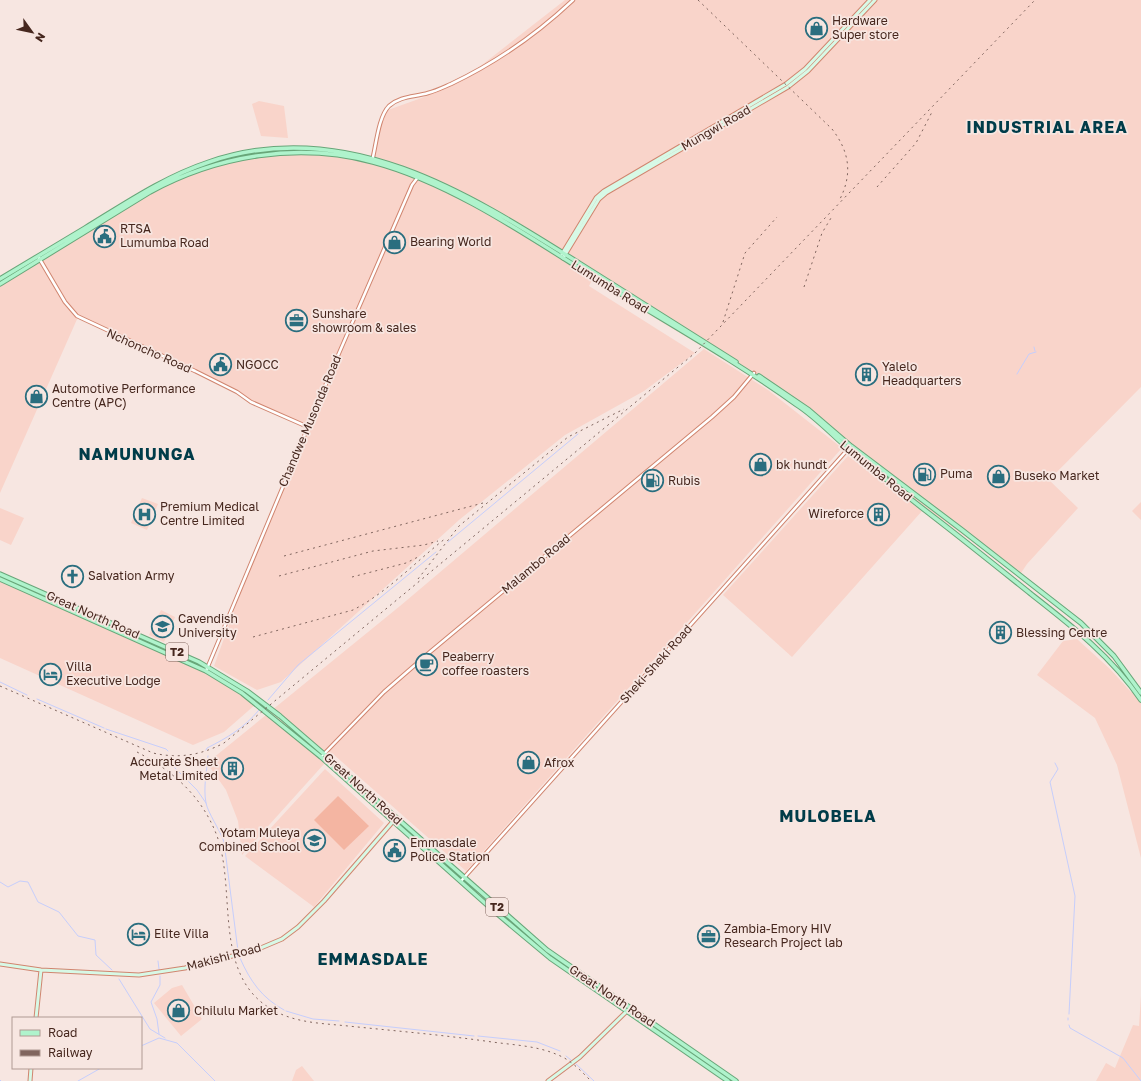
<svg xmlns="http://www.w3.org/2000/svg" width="1141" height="1081" font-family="'Golos Text',sans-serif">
  <rect width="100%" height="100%" fill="#f7e6e1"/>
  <path fill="#f9d4ca" d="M565,0H1141V387L1049,480L1078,508L1027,564L1019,576L868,465L809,414L748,374L592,280L589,286L695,353L644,391L565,435L459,520L281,682L257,690L214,666L263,531L307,427L78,317L0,493V283L142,198L196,171L237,159L295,152L370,160L380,122L388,110L427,96L473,72Z
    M259,101L284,106L288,138L261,136L252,104Z
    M704,349L768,390L842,448L466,871L333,754L242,855L238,821L226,790L207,763L400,606Z
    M848,456L922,511L792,657L723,595Z
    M142,498L158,504L147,530L131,523Z
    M1141,502V520L1132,511Z
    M0,508L24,518L11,545L0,540Z
    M0,581L207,674L256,704L224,732L193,745L0,658Z
    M161,610L175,617L164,642L149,635Z
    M1077,639L1110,669L1131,692L1141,691V858L1117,765L1095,718L1037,675L1063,641Z
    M325,769L384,823L314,907L245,856Z
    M182,985L202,1019L181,1036L154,1003L172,988Z
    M1141,996V1081H1096L1106,1063L1115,1068L1133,1025L1139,1026Z
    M302,1066L314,1081H292L296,1070Z"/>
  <path fill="#f4b5a2" d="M338,796L369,826L344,850L314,820Z"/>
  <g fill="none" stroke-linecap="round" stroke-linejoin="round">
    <path stroke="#c6cefc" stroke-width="1" d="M1034,347L1035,351
      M1017,374L1029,354L1036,352
      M448,542L578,434
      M0,682L27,695
      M37,699L104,728
      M268,700L298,665L436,552
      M106,729L166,749L168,751
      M206,750L207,748C227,738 244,728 259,710
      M208,756C207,771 203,787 206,803C208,813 220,830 224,842L238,951
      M1055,763L1058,769L1050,782L1075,896L1069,1014
      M172,765L197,790L206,803
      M0,882L8,887L20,881L28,882L38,902L59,912L78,936L95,940L96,955L112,970
      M240,958C250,981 262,998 284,1010
      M158,961L159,969
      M119,979L150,1029L165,1038
      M286,1011L313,1019L339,1021
      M1068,1018V1020
      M345,1022L474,1036
      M1069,1025L1070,1028L1123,1058L1141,1081
      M159,1034L157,1019L151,1002L160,985V976
      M478,1036L537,1042L560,1051
      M141,1046L159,1038L177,1043L215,1081
      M566,1056L571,1060
      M576,1064L594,1081
      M0,1080L1,1081
      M78,1081L101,1068"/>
    <defs>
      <path id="tertiary" d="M372,161C376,147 378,117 389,106C400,96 415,97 428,93C436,91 444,87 451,84C495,63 538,33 573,0
        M39,258L65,302L77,316L195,371L237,392L251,402L308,427
        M206,671L333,367L412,185L418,177
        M321,757L384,692L430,652L712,417L734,397L754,373
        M461,881L849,448"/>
      <path id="secondary" d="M562,254L596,198L604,191L786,84L805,69L870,0
        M563,258L599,199L606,193L788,87L808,71L875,0
        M0,964L41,970L139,975L185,968L256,950L282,939L298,927L324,901L396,818
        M36,1018L41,970
        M30,1081L31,1068
        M548,1081L580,1057L628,1010"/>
      <path id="primary" d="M0,279C28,262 57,245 85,228C126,203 164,177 209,162C345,115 468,193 579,263C631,296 684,329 736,362
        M0,284L150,192C218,155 298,142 373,162C448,182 522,232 587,273C657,317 730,357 797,405C817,418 833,436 851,451C880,475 909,498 939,521C970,545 1001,570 1031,594C1072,626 1112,657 1141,700
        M759,376L809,410L851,446L962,530L1081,623L1114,656L1141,693
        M0,574L199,662L247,691L280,716L324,754L547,950L736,1081
        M0,579L206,671L242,693L321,757L495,912L550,958L728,1081"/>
    </defs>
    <use href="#tertiary" stroke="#d0856f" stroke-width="4.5"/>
    <use href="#secondary" stroke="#d0856f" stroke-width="5"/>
    <use href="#primary" stroke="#68a679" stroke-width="5.5"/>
    <use href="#tertiary" stroke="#fff" stroke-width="2.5"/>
    <use href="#secondary" stroke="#d7f9e6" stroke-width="3"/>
    <use href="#primary" stroke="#aff3cc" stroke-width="3.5"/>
    <path stroke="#80655e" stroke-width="1" stroke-dasharray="2 4" stroke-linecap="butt" d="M698,0L832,129C849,151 853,173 840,199
      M877,187L916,143L932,112
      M804,287L822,233L831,218
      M723,322L745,253L777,217
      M284,556L483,503
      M279,576L373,551L424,545L438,541
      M352,577L406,563L418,557
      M418,579L459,526L568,437L624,409
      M253,637L353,610C388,592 415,562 446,538
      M0,686L153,753C179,759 201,755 224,743L695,353L1035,0
      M137,752C173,771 202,796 217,836C236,888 214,968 265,1005C290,1023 319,1023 348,1026C396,1031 444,1035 492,1042C514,1045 538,1046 558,1055C571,1060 581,1071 591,1081"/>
  </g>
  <defs>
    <symbol id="shop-ring" viewBox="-11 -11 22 22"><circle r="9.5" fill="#f7e6e1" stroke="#2a6e7f" stroke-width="1.5"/><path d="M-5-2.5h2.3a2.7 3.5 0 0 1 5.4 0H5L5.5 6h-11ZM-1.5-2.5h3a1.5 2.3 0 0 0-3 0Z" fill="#2a6e7f"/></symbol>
    <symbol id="civic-ring" viewBox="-11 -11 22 22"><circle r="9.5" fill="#f7e6e1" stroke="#2a6e7f" stroke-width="1.5"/><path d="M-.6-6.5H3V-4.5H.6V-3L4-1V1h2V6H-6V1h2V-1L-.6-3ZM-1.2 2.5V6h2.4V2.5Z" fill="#2a6e7f"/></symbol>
    <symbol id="office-ring" viewBox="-11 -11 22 22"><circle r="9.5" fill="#f7e6e1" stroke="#2a6e7f" stroke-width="1.5"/><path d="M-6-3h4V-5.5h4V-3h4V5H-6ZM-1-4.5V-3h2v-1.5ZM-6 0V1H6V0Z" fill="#2a6e7f"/></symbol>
    <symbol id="building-ring" viewBox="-11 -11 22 22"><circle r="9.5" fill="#f7e6e1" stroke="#2a6e7f" stroke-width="1.5"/><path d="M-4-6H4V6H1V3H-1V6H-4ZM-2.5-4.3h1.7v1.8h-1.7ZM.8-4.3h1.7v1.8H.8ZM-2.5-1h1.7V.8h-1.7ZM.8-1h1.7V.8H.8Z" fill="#2a6e7f"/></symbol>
    <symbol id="fuel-ring" viewBox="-11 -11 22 22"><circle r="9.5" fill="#f7e6e1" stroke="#2a6e7f" stroke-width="1.5"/><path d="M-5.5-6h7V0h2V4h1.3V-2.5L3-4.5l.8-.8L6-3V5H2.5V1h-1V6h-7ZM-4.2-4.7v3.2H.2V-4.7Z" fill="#2a6e7f"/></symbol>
    <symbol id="hospital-ring" viewBox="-11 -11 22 22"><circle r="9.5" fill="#f7e6e1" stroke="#2a6e7f" stroke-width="1.5"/><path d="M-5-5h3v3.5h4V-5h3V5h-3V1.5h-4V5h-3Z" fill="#2a6e7f"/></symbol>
    <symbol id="church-ring" viewBox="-11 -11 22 22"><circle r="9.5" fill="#f7e6e1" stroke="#2a6e7f" stroke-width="1.5"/><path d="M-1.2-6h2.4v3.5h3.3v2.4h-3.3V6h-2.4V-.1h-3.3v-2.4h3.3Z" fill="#2a6e7f"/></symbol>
    <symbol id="university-ring" viewBox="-11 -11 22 22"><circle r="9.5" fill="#f7e6e1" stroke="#2a6e7f" stroke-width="1.5"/><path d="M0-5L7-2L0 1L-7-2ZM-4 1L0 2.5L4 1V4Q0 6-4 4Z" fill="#2a6e7f"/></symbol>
    <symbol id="cafe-ring" viewBox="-11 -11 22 22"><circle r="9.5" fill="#f7e6e1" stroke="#2a6e7f" stroke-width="1.5"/><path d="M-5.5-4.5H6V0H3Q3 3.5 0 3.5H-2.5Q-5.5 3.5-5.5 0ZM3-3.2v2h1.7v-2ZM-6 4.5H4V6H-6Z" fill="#2a6e7f"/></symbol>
    <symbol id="hotel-ring" viewBox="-11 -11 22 22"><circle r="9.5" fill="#f7e6e1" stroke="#2a6e7f" stroke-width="1.5"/><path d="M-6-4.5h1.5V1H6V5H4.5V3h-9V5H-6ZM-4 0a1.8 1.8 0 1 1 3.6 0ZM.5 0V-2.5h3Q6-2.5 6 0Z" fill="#2a6e7f"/></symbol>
    <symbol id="school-ring" viewBox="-11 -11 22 22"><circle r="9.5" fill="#f7e6e1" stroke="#2a6e7f" stroke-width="1.5"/><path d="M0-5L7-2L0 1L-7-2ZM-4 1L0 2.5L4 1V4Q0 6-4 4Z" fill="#2a6e7f"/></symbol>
  </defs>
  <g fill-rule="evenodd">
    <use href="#shop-ring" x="804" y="16" width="25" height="25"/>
    <use href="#civic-ring" x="92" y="224" width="25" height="25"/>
    <use href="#shop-ring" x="382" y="230" width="25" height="25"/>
    <use href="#office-ring" x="284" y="308" width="25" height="25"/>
    <use href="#civic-ring" x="208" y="352" width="25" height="25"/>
    <use href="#building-ring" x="854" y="362" width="25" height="25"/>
    <use href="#shop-ring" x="24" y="384" width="25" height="25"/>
    <use href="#shop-ring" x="748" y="452" width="25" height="25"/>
    <use href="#fuel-ring" x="912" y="462" width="25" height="25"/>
    <use href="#shop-ring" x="986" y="464" width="25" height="25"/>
    <use href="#fuel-ring" x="640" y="468" width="25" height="25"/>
    <use href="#hospital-ring" x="132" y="502" width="25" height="25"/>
    <use href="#building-ring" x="866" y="502" width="25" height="25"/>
    <use href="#church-ring" x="60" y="564" width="25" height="25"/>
    <use href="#university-ring" x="150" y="614" width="25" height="25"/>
    <use href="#building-ring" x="988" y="620" width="25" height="25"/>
    <use href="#cafe-ring" x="414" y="652" width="25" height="25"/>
    <use href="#hotel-ring" x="38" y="662" width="25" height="25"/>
    <use href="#shop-ring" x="516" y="750" width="25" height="25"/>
    <use href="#building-ring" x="220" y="756" width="25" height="25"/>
    <use href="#school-ring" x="302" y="828" width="25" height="25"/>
    <use href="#civic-ring" x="382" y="838" width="25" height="25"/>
    <use href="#hotel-ring" x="126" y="922" width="25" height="25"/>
    <use href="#office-ring" x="696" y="924" width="25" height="25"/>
    <use href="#shop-ring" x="166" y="998" width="25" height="25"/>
  </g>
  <g text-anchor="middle" stroke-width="3.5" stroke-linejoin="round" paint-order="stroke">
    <g fill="#f7e6e1" stroke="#7b6058" stroke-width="1">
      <rect x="166" y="643" width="22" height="18" rx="3"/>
      <rect x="486" y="898" width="22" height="18" rx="3"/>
    </g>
    <g font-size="11" font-weight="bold" fill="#46271e">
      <text x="177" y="656">T2</text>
      <text x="497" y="911">T2</text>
    </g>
    <g font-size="12" fill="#46271e" stroke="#f7e6e1" text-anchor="start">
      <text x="832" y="25">Hardware<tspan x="832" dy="14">Super store</tspan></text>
      <text x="120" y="233">RTSA<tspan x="120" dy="14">Lumumba Road</tspan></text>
      <text x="410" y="246">Bearing World</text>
      <text x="312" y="318">Sunshare<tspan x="312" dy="14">showroom &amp; sales</tspan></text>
      <text x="236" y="369">NGOCC</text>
      <text x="882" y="371">Yalelo<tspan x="882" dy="14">Headquarters</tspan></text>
      <text x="52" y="393">Automotive Performance<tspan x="52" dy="14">Centre (APC)</tspan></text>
      <text x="776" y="469">bk hundt</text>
      <text x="940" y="478">Puma</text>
      <text x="1014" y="480">Buseko Market</text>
      <text x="668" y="485">Rubis</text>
      <text x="160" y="511">Premium Medical<tspan x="160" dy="14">Centre Limited</tspan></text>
      <text x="864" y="518" text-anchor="end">Wireforce</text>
      <text x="88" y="580">Salvation Army</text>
      <text x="178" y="623">Cavendish<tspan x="178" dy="14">University</tspan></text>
      <text x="1016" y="637">Blessing Centre</text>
      <text x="442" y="661">Peaberry<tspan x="442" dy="14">coffee roasters</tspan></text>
      <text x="66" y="671">Villa<tspan x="66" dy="14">Executive Lodge</tspan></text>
      <text x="218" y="766" text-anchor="end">Accurate Sheet<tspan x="218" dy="14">Metal Limited</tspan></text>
      <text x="544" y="767">Afrox</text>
      <text x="300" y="837" text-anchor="end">Yotam Muleya<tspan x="300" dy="14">Combined School</tspan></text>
      <text x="410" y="847">Emmasdale<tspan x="410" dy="14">Police Station</tspan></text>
      <text x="724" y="933">Zambia-Emory HIV<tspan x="724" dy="14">Research Project lab</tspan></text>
      <text x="154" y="938">Elite Villa</text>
      <text x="194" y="1015">Chilulu Market</text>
    </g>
    <g font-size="12" fill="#46271e" stroke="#f7e6e1">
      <text transform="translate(716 128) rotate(-30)" y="4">Mungwi Road</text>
      <text transform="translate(610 287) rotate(32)" y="4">Lumumba Road</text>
      <text transform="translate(149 351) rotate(24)" y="4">Nchoncho Road</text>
      <text transform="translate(310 421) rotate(-67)" y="4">Chandwe Musonda Road</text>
      <text transform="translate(876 471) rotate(39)" y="4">Lumumba Road</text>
      <text transform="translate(536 564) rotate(-40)" y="4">Malambo Road</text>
      <text transform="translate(93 615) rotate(24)" y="4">Great North Road</text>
      <text transform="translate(656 664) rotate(-48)" y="4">Sheki-Sheki Road</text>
      <text transform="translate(363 789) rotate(42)" y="4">Great North Road</text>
      <text transform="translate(224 957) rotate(-15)" y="4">Makishi Road</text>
      <text transform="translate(612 996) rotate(34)" y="4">Great North Road</text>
    </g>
    <g font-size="16" font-weight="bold" letter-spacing="1" fill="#003c49" stroke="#f7e6e1">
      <text x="1047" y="133">INDUSTRIAL AREA</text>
      <text x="137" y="460">NAMUNUNGA</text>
      <text x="828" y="822">MULOBELA</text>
      <text x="373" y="965">EMMASDALE</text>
    </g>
  </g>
  <rect x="12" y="1017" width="130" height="52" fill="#f7e6e1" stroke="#b09a93"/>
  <rect x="20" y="1030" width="20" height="6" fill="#aff3cc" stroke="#b09a93"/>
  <text x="48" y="1037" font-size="12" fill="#46271e">Road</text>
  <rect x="20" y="1050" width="20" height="6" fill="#80655e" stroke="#b09a93"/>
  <text x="48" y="1057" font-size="12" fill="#46271e">Railway</text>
  <g transform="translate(32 32) rotate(123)" stroke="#f7e6e1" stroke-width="3" paint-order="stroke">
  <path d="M0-3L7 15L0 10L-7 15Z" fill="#46271e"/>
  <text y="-6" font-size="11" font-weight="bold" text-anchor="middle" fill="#46271e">N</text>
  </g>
</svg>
